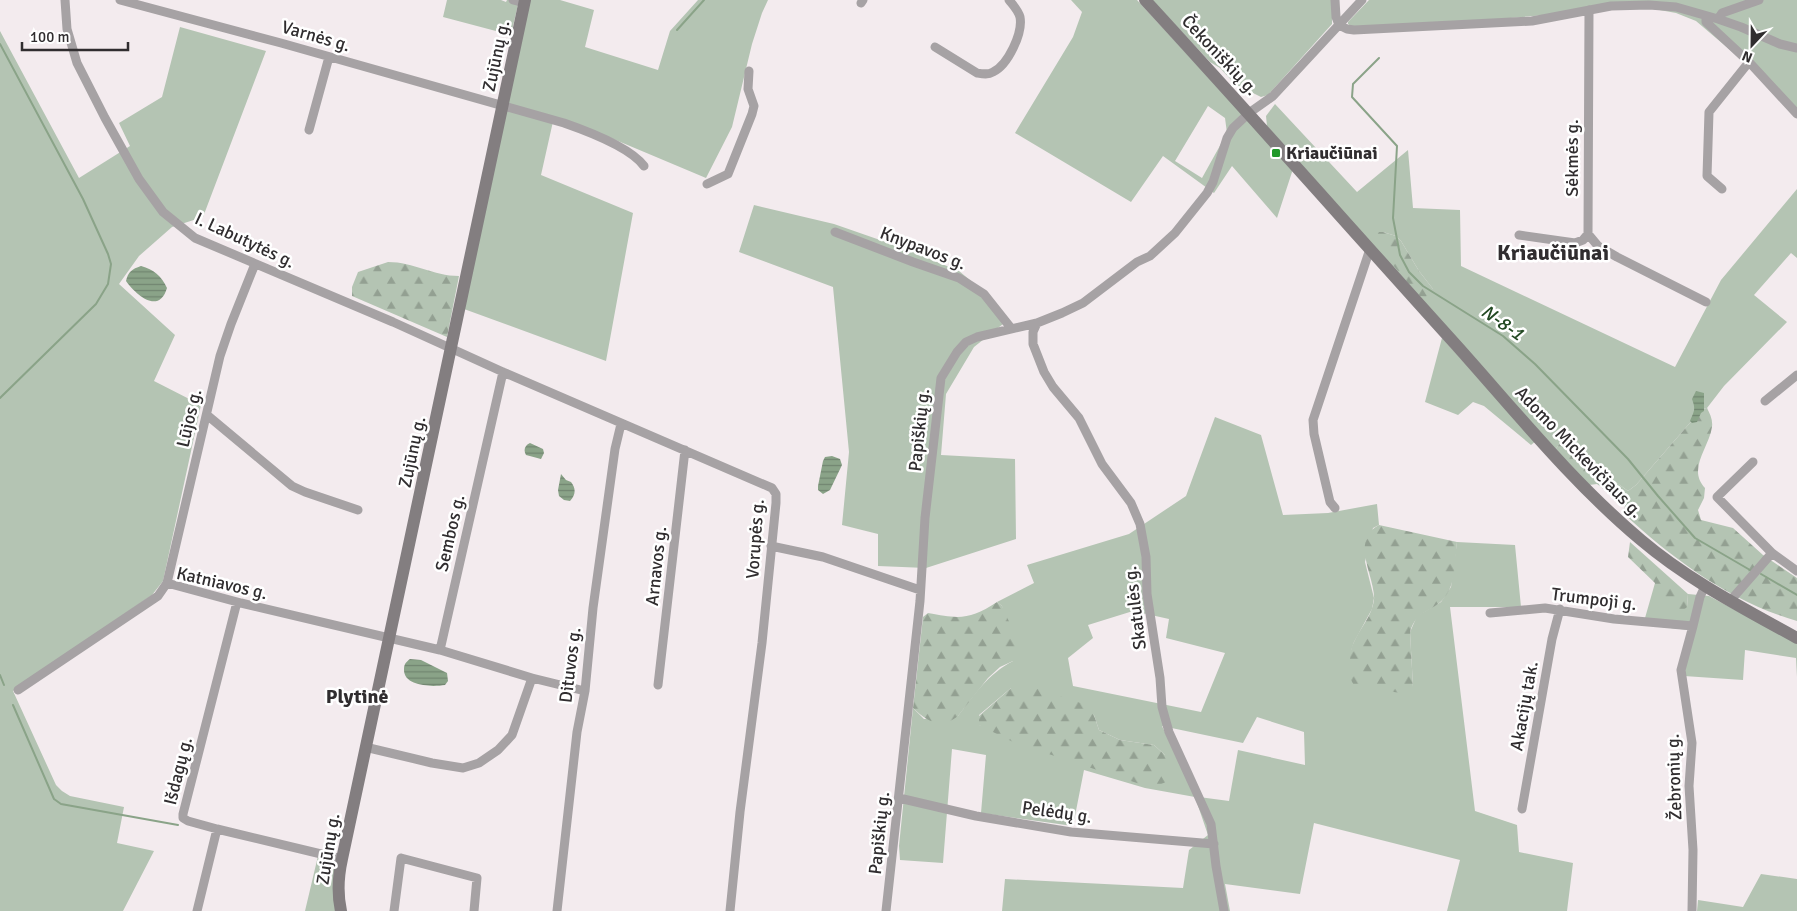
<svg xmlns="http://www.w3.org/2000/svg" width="1797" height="911" font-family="Signika,sans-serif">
  <defs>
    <pattern id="forest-firs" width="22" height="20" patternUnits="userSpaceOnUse" patternTransform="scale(1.25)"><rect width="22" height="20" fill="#b4c4b3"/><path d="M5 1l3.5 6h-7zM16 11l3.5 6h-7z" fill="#93a092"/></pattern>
    <pattern id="water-rules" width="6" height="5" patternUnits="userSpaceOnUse" patternTransform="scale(1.25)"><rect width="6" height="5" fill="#8aa388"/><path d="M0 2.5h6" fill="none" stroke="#718570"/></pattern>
  </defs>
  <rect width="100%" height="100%" fill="#f3ebee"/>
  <path fill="#b4c4b3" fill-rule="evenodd" d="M447,0H501L506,2L507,0H519L511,35L443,17Z
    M529,0H560L594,10L585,47L658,70L670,31L698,0H768L762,13L752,44L732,127L706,178L580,125L554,117L541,175L633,213L606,361L464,309Z
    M1071,0H1137L1293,169L1277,218L1232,166L1214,193L1163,156L1131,202L1015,133L1073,37L1082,12ZM1208,106L1225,118L1227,133L1202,178L1175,161Z
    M1152,0H1332V24L1268,95L1261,97L1235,84L1220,68L1210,62Z
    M1369,0H1797V118L1743,61L1696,21L1676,13L1643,7L1498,19L1352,27L1348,24V22Z
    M180,27L266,51L203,217L172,227L139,256L119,284L175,335L154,381L201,405L163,581L152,595L13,691L56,785L62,791L70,796L124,807L117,843L154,851L123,911H0V31L79,178L130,146L119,123L162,97Z
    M1275,104L1357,192L1408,150L1413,208L1460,210L1461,266L1675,367L1721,280L1797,189V258L1791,253L1754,295L1787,322L1724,386L1707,408L1702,409L1636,485L1628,491L1602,472L1571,440L1563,439L1555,450L1267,126L1266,116ZM1383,232L1396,236L1401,241L1419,271L1433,289L1407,282Z
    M754,205L834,224L903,248L959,271L988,295L1003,324L974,347L946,394L941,455L1015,459L1016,539L926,568L878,566V534L842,525L849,452L833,287L739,252Z
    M1442,338L1536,441L1531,445L1484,406L1473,402L1458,415L1425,402Z
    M1215,417L1261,435L1283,515L1328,513L1377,504L1379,525L1373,528L1365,562L1374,598L1372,609L1354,642L1351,651L1413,687L1410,632L1417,616L1441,602L1451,587L1457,542L1515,545L1521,607H1450L1475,811L1517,825L1519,852L1573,863L1567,911H1447L1460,860L1314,823L1300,894L1225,884L1230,911H1002L1005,879L1183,888L1189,850L1208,835L1195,797L1145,788L1084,770L1073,826L981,813L986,755L952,749L943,863L900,860L899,846L913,708L924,719L958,716C974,695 988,674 1013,661L1002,606L997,602L1034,583L1027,565L1129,534L1186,496ZM1133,611L1169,619L1166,638L1225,653L1201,712L1073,686L1068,658L1093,638L1088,625ZM1011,688L1094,715L1099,730L1120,740L1154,745L1165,755L979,725V715ZM1257,717L1304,732L1305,765L1238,750L1229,801L1199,797L1179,762L1162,726L1243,743Z
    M1655,583L1687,607L1688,594L1709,596L1797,643V677L1796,658L1745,650L1743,680L1684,676L1689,630L1643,625Z
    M318,856L338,860L336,911H305Z
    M1761,874L1797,879V911H1697L1698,900L1743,907Z"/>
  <path fill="url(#forest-firs)" d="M1379,232H1383L1396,236L1401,241L1419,271L1433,289V294L1425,297L1420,296L1407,282L1385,255L1377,235Z
    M388,262C414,262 433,276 459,276L447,337L352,296V287L358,272Z
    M1707,408C1710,414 1713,420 1712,427C1709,448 1687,469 1705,488L1704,498L1698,510L1701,520L1733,528L1763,555L1797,578V621C1731,602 1674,560 1624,514L1625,505L1597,484L1589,485L1555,450L1563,439L1566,437L1571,440L1602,472L1628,491L1636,485L1702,409Z
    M1379,525L1457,542C1455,559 1456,583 1445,597C1433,613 1417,608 1410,632L1413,687L1411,692L1407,694L1355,686C1349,679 1349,673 1350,665C1350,657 1350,649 1354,642C1360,628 1372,616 1374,600C1376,578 1349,541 1379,525Z
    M1630,542L1688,594L1687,607C1677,617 1663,600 1655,593V583L1628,557Z
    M997,602L1002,606L1020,646L1013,661L1000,667L988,678L958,716C940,730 927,721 913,708L923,617L928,613C959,619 970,620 997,602Z
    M1026,685L1084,704L1094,715L1099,730L1120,740L1154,745L1165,755L1169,773L1166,782L1154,787L1143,785L1015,743L979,725V716L1011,688Z"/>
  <path fill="url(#water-rules)" d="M141,266C154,270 161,275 167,288C159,315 136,295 126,281C128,272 132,269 141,266Z
    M1696,391L1704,393V411L1701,413L1697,422L1692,423L1690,421C1694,411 1696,410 1692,399Z
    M530,443L543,449L544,453L541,459L526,455C523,450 525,445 530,443Z
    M832,456L840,459L842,465L830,490L823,494L818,490V486L823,461L825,457Z
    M561,474L566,480L571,482C576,488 576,495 570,501L564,500L559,496L558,490Z
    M410,659L421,660L447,673L448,681L445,685C433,687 403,687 404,669C404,664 406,662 410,659Z"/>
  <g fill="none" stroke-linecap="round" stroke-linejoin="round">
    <path stroke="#8aa388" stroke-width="2" d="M677,30L704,0
      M0,44L83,199L108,254L111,264L108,284L96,304L0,398
      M1379,58L1353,84L1352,97L1397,146L1393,218L1400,255L1409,272L1423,286L1503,336L1535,364L1628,459L1658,496L1695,538L1750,570
      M1761,574L1797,595
      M0,675L4,685
      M13,705L54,799L61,804L178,825"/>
    <path stroke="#a6a2a4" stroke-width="9" d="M65,0L67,29L77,63L105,118L139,179L163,212L195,238L393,322L503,372L772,488L776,494V503L762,643L740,812L730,911
      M120,0L281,43L564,123C587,131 630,147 644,166
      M513,0L525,3
      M1335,0L1336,17L1339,25
      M861,3L863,0
      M1706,16V22L1749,62L1797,114
      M1718,19L1722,13L1759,0
      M1339,25L1347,29L1354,30L1532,21L1611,6L1649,5L1676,7L1718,19L1741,27L1780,44L1797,48
      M935,47L977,73C983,74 988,75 993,72C1008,65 1023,33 1020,17C1018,10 1013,5 1009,0
      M309,130L329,57
      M707,184L728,174L752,114L754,106L748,89L749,71
      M1722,189L1707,176L1709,112L1749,62
      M835,232L913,262L959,278L984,294L1011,328
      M1588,234L1598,246L1617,257L1706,302
      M1519,235L1575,243L1583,240L1588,234L1589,10
      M1037,323L1033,332V344L1044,372L1053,387L1079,418L1102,464L1131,503L1140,524L1146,557L1147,594L1160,678L1162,707L1169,732L1211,824L1216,866L1224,911
      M1765,401L1797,375
      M207,415L292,486L305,492L358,510
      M1753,462L1717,497L1772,553L1797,571
      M1335,508L1330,502L1314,434L1313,420L1370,249
      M771,546L823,557L920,590
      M167,583L241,603L440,650L532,678L585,691
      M1730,601L1772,553
      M237,602L183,814V818L188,821L217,829L342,859
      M1490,613L1545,608L1614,619L1693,626
      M440,650L503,372
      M658,685L685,450
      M18,690L158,596L167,583L220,356L231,324L255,264
      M365,747L432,763L463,768L479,763L498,750L512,735L532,678
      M899,798L976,816L1071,832L1214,844
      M1522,809L1552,639L1560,609
      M197,911L217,829
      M394,911L401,858L477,878L474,911
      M557,911L577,732L585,691L593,608L615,449L621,424
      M886,911L920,601L925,518L941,378L957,352L966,342L977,337L1037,323L1062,313L1083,303L1137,262L1150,256L1175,233L1207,193L1213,182L1227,138L1233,128L1249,113L1273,96L1362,0
      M1692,911L1693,850L1689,786L1692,743L1681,670L1693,626L1700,597L1705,586"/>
    <path stroke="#837e80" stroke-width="12" d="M1145,0C1250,114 1353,231 1457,346C1516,412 1573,483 1641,540C1688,580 1743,608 1797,638
      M341,911C337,893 338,877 342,859L525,0"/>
  </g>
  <rect fill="#209829" stroke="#fff" stroke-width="2" x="1271" y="148" width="10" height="10" rx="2.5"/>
  <g text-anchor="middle" stroke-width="5" stroke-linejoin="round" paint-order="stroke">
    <g font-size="18" fill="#302d2f" stroke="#fff">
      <text transform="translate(316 36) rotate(16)" y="6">Varnės g.</text>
      <text transform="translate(1220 55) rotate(47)" y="6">Čekoniškių g.</text>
      <text transform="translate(496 56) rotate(-78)" y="6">Zujūnų g.</text>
      <text transform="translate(1572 158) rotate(-90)" y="6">Sėkmės g.</text>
      <text transform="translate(245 240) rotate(25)" y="6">I. Labutytės g.</text>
      <text transform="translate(923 248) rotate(21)" y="6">Knypavos g.</text>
      <text transform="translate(189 418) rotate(-77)" y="6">Lūjos g.</text>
      <text transform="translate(919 430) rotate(-84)" y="6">Papiškių g.</text>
      <text transform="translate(412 452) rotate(-78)" y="6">Zujūnų g.</text>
      <text transform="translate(1579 452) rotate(46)" y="6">Adomo Mickevičiaus g.</text>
      <text transform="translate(450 533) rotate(-77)" y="6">Sembos g.</text>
      <text transform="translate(755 539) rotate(-86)" y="6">Vorupės g.</text>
      <text transform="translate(656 566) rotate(-84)" y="6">Arnavos g.</text>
      <text transform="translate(222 583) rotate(13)" y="6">Katniavos g.</text>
      <text transform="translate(1594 599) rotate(7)" y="6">Trumpoji g.</text>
      <text transform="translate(1135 608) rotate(-97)" y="6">Skatulės g.</text>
      <text transform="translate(570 665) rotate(-83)" y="6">Dituvos g.</text>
      <text transform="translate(1524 706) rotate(-80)" y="6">Akacijų tak.</text>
      <text transform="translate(178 771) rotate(-76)" y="6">Išdagų g.</text>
      <text transform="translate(1674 777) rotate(-92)" y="6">Žebronių g.</text>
      <text transform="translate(1057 812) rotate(8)" y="6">Pelėdų g.</text>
      <text transform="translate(879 833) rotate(-84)" y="6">Papiškių g.</text>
      <text transform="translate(328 849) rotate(-81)" y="6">Zujūnų g.</text>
    </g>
    <g font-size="18" font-weight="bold" fill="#302d2f" stroke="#fff" text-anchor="start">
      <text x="1286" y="159">Kriaučiūnai</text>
    </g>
    <g font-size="19" font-style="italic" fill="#224922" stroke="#fff">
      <text transform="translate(1503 322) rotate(35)" y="7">N-8-1</text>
    </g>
    <g font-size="20" font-weight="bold" fill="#302d2f" stroke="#fff">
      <text x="357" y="703">Plytinė</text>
    </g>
    <g font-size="22" font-weight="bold" fill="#302d2f" stroke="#fff">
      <text x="1553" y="260">Kriaučiūnai</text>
    </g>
  </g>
  <g transform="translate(1752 45) rotate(202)" stroke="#ffffff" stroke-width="4" paint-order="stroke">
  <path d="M0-4L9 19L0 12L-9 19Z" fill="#302d2f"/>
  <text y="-8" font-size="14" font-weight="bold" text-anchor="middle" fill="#302d2f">N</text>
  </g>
  <path d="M22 42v8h106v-8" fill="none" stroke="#302d2f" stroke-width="2.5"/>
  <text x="30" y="42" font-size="15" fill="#302d2f" stroke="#ffffff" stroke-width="4" paint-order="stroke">100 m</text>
</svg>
